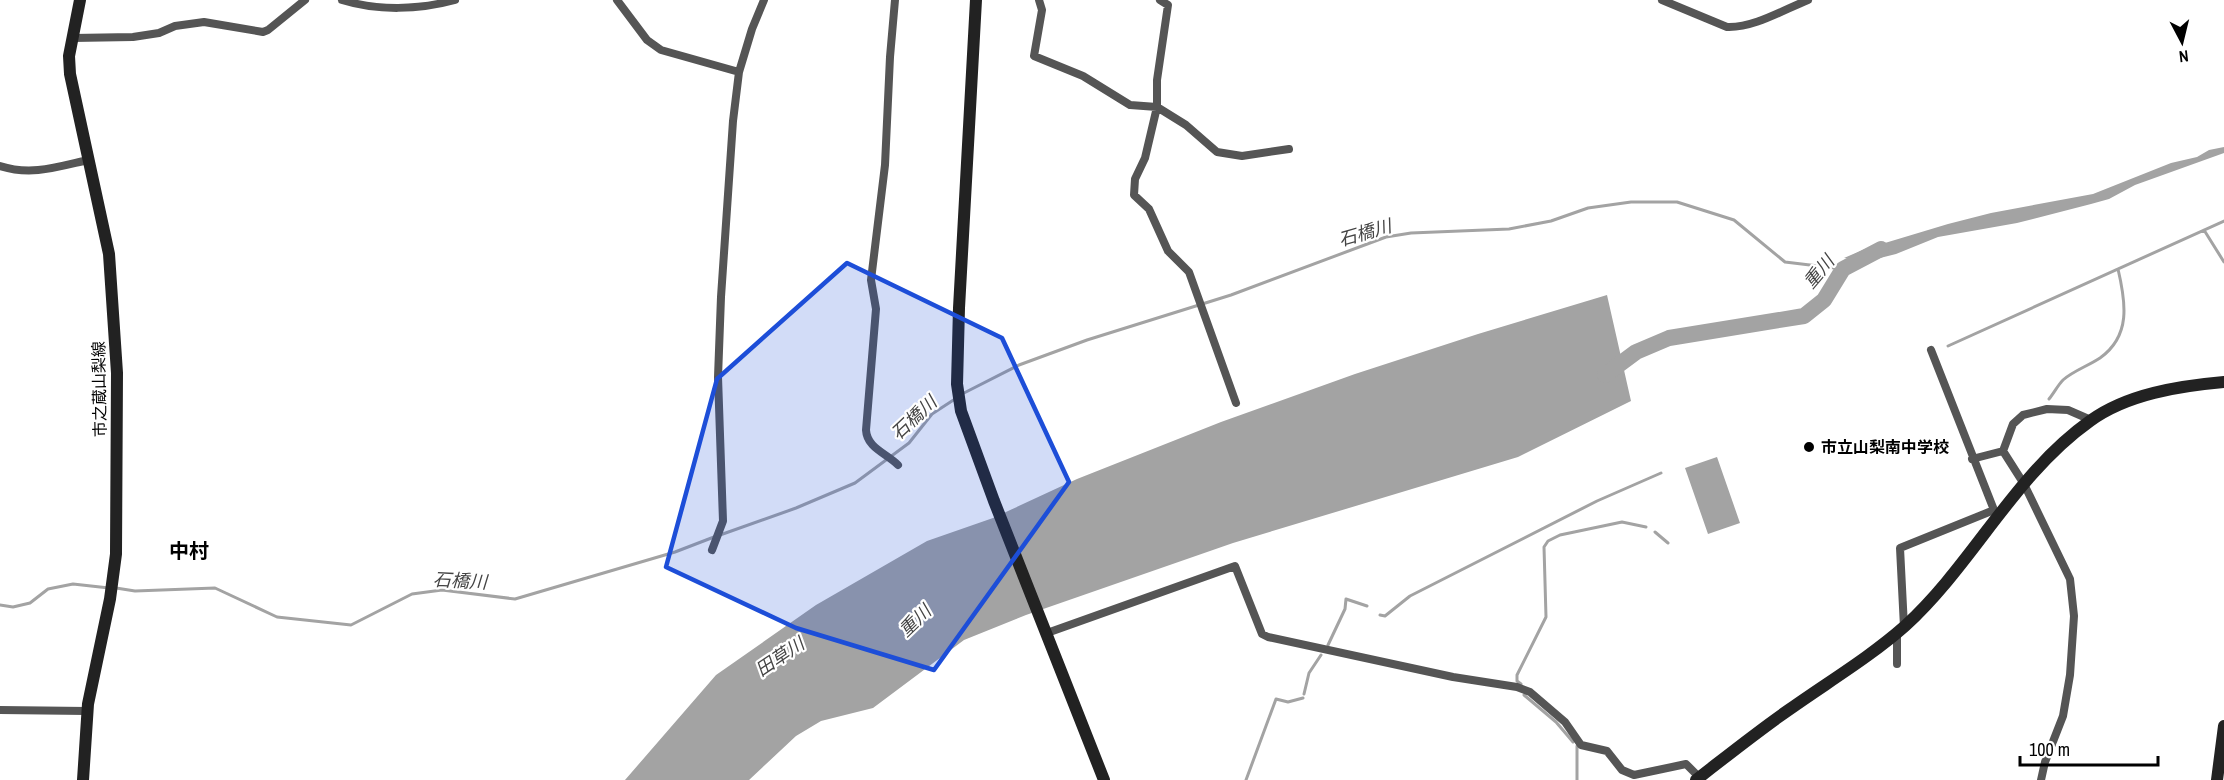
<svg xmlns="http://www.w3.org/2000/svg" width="2224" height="780" font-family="'Archivo Narrow','Noto Sans JP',sans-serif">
  <rect width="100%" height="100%" fill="#fff"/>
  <path fill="#a3a3a3" d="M2224,147V153L2135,185L2109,199L2091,204L2017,223L1938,237L1896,254L1872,260L1844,258L1865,249L1948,224L1991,213L2093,194L2171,163L2197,157L2209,150Z
    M1607,295L1631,401L1518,457L1233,543L1026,615L964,640L873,708L821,721L796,736L749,780H625L716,675L816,605L927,541L993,518L1077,479L1221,422L1355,374L1478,334Z
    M1717,457L1740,523L1708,534L1685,468Z"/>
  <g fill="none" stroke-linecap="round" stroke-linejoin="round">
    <path stroke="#a3a3a3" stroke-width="3" d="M2204,230L2224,262
      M1948,346L2224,221
      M962,394L1019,365L1087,340L1231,295L1386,237L1411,233L1509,229L1551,221L1588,208L1631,202H1677L1734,220L1785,262L1843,269
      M2049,399C2054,393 2058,385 2063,380C2073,371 2088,366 2100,358C2131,336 2126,303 2118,269
      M1655,532L1668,543
      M720,535L796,508L855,483L909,443L932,414L955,399
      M116,588L135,591L215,588L277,617L351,625L412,594L442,590L515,599L675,552L714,537
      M0,605L13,607L30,603L48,589L73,584L109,588
      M1380,615L1385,616L1410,596L1597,501L1661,473
      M1328,645L1345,609L1346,599L1367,606
      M1521,684L1517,681V675L1546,617L1544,547L1548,541L1560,535L1622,522L1646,527
      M1304,694L1309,673L1321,655
      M1524,695L1556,722L1573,742
      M1246,780L1276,699L1288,702L1303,698
      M1577,780V746"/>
    <path stroke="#a3a3a3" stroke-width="16" d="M1605,375L1636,352L1669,338L1804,316L1824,300L1843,269L1881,249"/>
    <path stroke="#555" stroke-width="8" d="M342,0C377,11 419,10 455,0
      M617,0L647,40L661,50L739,72
      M895,0L890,57L885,165L871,280L876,309L866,430C867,448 886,453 898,465
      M1039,0L1042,10L1034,56L1083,76L1130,105L1157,107L1186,125L1217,152L1242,156L1289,149
      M1160,0L1168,5L1157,80V107L1145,158L1135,179L1134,195L1149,209L1168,251L1189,272L1236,403
      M1662,0L1727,27C1754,28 1783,10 1808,0
      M73,38L133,37L159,33L175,26L204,22L263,32L268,30L305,0
      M0,166C31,176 57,167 88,160
      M2003,451L2013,424L2023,415L2047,409L2068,410L2091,420
      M1972,459L2003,451L2024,484L2070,579L2074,616L2070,675L2063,716L2045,762L2041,780
      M712,550L723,521L718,377L721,297L733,121L739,72L752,29L764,0
      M1904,627L1900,548L1994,510L1931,350
      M1047,633L1235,566L1262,634L1268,637L1453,677L1517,687L1530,692L1565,722L1581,745L1607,751L1622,770L1634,775L1686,764L1699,777
      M1897,664V633
      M0,710L87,711"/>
    <path stroke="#222" stroke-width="12" d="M80,0L69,56L70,74L109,254L117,373L116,554L110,599L88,704L83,780
      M976,0L959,308L957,384L961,411L994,501L1104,780
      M1696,780C1727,756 1758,731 1790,709C1828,682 1870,657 1905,626C1973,564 2014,475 2090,421C2127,394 2179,386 2224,382
      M2217,780L2224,726"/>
  </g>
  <path fill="#1d4ed8" fill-opacity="0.2" stroke="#1d4ed8" stroke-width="4.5" stroke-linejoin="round" d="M847,263L1002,338L1069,482L934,670L796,628L666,567L717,379Z"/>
  <circle fill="#000" stroke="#fff" stroke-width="2" cx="1809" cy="447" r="6"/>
  <g text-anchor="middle" stroke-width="4.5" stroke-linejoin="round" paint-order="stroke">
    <g font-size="16" fill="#000" stroke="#fff">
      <text transform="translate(99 389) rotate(-91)" y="6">市之蔵山梨線</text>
    </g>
    <g font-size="16" font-weight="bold" fill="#000" stroke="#fff" text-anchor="start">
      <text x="1821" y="453">市立山梨南中学校</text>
    </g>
    <g font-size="18" font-style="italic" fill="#444" stroke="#fff">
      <text transform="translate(1365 233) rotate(-16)" y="6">石橋川</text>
      <text transform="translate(1819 272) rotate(-50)" y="6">重川</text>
      <text transform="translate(914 418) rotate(-43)" y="6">石橋川</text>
      <text transform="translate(460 581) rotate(3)" y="6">石橋川</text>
      <text transform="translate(915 621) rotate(-44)" y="6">重川</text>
      <text transform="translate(780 657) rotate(-34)" y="6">田草川</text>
    </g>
    <g font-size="20" font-weight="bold" fill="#000" stroke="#fff">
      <text x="189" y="558">中村</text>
    </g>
  </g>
  <g transform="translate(2182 42) rotate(173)" stroke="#ffffff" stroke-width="4.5" paint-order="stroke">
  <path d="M0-4.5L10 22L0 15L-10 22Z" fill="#000000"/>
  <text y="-9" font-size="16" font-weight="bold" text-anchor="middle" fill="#000000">N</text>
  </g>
  <path d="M2020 756v9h138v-9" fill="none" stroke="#000000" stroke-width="3"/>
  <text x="2029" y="756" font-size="18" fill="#000000" stroke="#ffffff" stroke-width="4.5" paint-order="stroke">100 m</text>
</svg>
